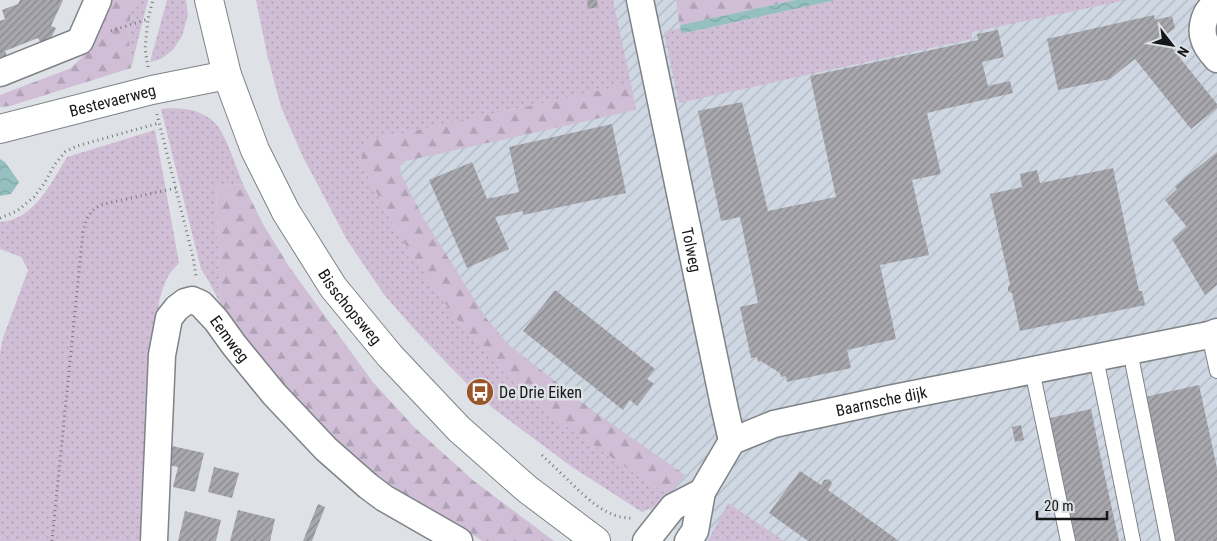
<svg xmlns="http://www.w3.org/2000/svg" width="1217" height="541" font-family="'Roboto Condensed',sans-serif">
  <defs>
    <pattern id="industrial-furrows" width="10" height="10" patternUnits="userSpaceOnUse" patternTransform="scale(1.25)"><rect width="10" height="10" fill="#ced7e2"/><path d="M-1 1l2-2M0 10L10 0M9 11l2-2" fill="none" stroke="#b0b8c1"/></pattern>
    <pattern id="grass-dots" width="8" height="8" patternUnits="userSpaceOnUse" patternTransform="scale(1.25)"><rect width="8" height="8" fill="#cfbed6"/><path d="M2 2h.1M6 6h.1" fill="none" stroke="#b1a3b7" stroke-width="1.8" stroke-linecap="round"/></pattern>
    <pattern id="forest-firs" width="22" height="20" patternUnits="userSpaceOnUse" patternTransform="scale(1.25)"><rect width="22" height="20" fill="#cfbed6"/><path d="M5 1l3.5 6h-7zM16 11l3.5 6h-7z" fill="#b1a3b7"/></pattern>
    <pattern id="water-waves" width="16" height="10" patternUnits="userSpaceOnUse" patternTransform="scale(1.25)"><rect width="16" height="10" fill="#94c1bf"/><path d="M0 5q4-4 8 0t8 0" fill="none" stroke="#7fa5a4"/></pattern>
    <pattern id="building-hatch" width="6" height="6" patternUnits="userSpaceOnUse" patternTransform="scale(1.25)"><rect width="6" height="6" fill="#a7a7ad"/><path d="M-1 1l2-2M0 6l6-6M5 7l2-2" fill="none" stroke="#87878c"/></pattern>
  </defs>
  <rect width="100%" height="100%" fill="#dee2e7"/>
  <path fill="url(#industrial-furrows)" d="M280,0H1217V541H689L415,321Z"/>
  <path fill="url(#grass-dots)" d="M134,0H148L131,68C129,45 127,22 134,0Z
    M167,0H186L188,15L182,36L173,50L161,59L150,62Z
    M256,0H613L631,84L376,139L362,165L398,233L429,280L455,317L501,370L528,396L559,421L637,475L669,495L656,506L642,512L572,467L494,409L467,384L416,331L385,296L347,240L303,157L281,107L267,54Z
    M836,0H1127L972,32V39L679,103L664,32L680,28L681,31L684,33Z
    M161,109C181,107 202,109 216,124C226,135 237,169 243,184L216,187L220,303L207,278L201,269Z
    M155,130L179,263C166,276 164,284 159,302L143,541H0V353L3,338L28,270L21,257L0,249V222C34,220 51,183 67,157Z
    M728,503L784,541H708Z"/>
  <path fill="url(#forest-firs)" d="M108,0H134C127,22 129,45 131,68L10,106L0,107V95L71,68L83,56L90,43Z
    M676,0H796L682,25L680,28Z
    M631,84L636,110L406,161L400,166L401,174L424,219L486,318L509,345L592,410L685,475L669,495L637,475L559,421L528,396L501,370L455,317L429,280L398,233L362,165C361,148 361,147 376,139Z
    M243,184L263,224L288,265L372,381L414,427L474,481L554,541H482L458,525L360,468L275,381L224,314L220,303L216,187Z"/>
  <path fill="url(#water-waves)" d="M796,0H836L684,33L681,31L680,28L681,25Z
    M0,159L5,162L19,182L11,194L0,196Z"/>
  <path fill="url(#building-hatch)" d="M20,0H63L51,26L56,28L51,38L40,42L38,38L5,51L7,56L0,59V21L5,19L2,10L18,4Z
    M587,0H597L598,7L588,9Z
    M1154,15L1155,20L1172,16L1175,28L1163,37L1217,104V108L1191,129L1135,59L1110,79L1058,90L1047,39Z
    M998,30L1004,57L982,62L988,86L1010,81L1013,93L927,113L941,174L912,180L929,255L880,265L896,339L847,350L851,368L787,382L786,376L781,377L780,373L761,361L758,362L757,357L751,358L740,307L758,303L740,217L721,221L698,111L742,102L768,211L836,197L810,76L978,40L977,34Z
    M612,124L626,193L523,215V211L495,217L509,249L467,268L429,180L472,162L487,199L519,192L509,147Z
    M1217,152V285L1205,295L1172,239L1187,227L1165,200L1177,189L1175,186Z
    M1113,168L1139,291H1142L1145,305L1020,331L1012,293L1008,291V287L1010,284L990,194L1022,187L1020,174L1037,170L1040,183Z
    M555,290L655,369L647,379L654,384L637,406L630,400L623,410L523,331Z
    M1199,385L1217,468V541H1176L1145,397Z
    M1091,409L1100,454L1119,541H1076L1050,418Z
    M1021,425L1024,440L1015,442L1012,427Z
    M172,446L204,453L195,492L173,487L178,467L168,465Z
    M214,467L239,473L232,498L208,492Z
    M800,471L821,485L824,480L829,479L832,483L831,486L828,490L899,541H808L769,513Z
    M318,504L325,507L322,515L312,541H303Z
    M238,510L275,519L270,541H230Z
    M185,511L221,520L216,541H178Z"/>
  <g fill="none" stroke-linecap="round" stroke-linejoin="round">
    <defs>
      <path id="service" d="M1209,335L1217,371
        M1130,351L1168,541
        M1096,358L1133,541
        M1032,370L1068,541"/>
      <g id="minor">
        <path id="s1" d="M640,0L724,405L732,441L702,492L695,531L688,541"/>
        <path d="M1217,4C1205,9 1200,27 1204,39C1206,47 1212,53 1217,59"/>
        <path d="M0,73L80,41L98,0"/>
        <path id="s2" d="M732,441L774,424L889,399L1209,335L1217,332"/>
        <path id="s3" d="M154,541L162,355L169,318L177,308L185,302L192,300L201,304L216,320L234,345L274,394L326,449L368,486L384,498L459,541"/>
        <path d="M646,541L673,507L702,492"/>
      </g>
      <g id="tertiary">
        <path id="s4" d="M0,129L152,90L227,75"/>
      </g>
      <g id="secondary">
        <path id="s5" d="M209,0L227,75L255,150L286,212L333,287L390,356L459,429L527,489L596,541"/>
      </g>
    </defs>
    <use href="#service" stroke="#7f8387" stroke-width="16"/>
    <use href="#minor" stroke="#7f8387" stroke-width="29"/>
    <use href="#tertiary" stroke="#7f8387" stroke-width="30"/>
    <use href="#secondary" stroke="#7f8387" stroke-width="30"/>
    <path stroke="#75787b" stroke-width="3" stroke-dasharray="1 4" stroke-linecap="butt" d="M111,31L148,19
      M148,67L145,49L148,19L153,0
      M157,114L193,257L196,276
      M0,218L17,211L34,197L44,184L55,164L65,152L77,146L159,123
      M542,455C551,464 561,473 570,482C588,499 607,519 633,518
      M52,541L83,232C86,218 90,209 104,204L176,188"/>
    <use href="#service" stroke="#fff" stroke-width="14"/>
    <use href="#minor" stroke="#fff" stroke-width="26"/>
    <use href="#tertiary" stroke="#fff" stroke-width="28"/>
    <use href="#secondary" stroke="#fff" stroke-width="28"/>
  </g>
  <defs>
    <symbol id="bus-disc" viewBox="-11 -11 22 22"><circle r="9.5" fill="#9b552b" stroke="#dee2e7"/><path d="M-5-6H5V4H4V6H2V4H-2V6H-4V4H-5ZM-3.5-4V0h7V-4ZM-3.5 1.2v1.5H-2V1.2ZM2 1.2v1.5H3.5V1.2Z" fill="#fff"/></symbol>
  </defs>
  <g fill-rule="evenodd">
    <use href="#bus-disc" x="464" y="376" width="32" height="32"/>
  </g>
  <g text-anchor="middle" stroke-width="5" stroke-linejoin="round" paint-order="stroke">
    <g font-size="16" fill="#161719" stroke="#dee2e7">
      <text dy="6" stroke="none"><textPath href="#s4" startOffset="116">Bestevaerweg</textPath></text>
      <text dy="6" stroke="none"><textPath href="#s1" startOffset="255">Tolweg</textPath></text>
      <text dy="6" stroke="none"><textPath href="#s5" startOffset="341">Bisschopsweg</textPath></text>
      <text dy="6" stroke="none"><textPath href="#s3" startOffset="309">Eemweg</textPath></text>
      <text dy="6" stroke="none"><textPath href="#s2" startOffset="155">Baarnsche dijk</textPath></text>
    </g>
    <g font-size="16" fill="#161719" stroke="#dee2e7" text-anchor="start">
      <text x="499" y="398">De Drie Eiken</text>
    </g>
  </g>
  <g transform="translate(1172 45) rotate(121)" stroke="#dee2e7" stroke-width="4" paint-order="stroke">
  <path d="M0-4L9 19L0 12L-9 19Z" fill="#161719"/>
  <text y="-8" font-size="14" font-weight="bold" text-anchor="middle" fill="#161719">N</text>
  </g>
  <path d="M1037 511v8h70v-8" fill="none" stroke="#161719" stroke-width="2.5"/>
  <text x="1044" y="511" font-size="15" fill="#161719" stroke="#dee2e7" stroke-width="4" paint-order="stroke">20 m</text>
</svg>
